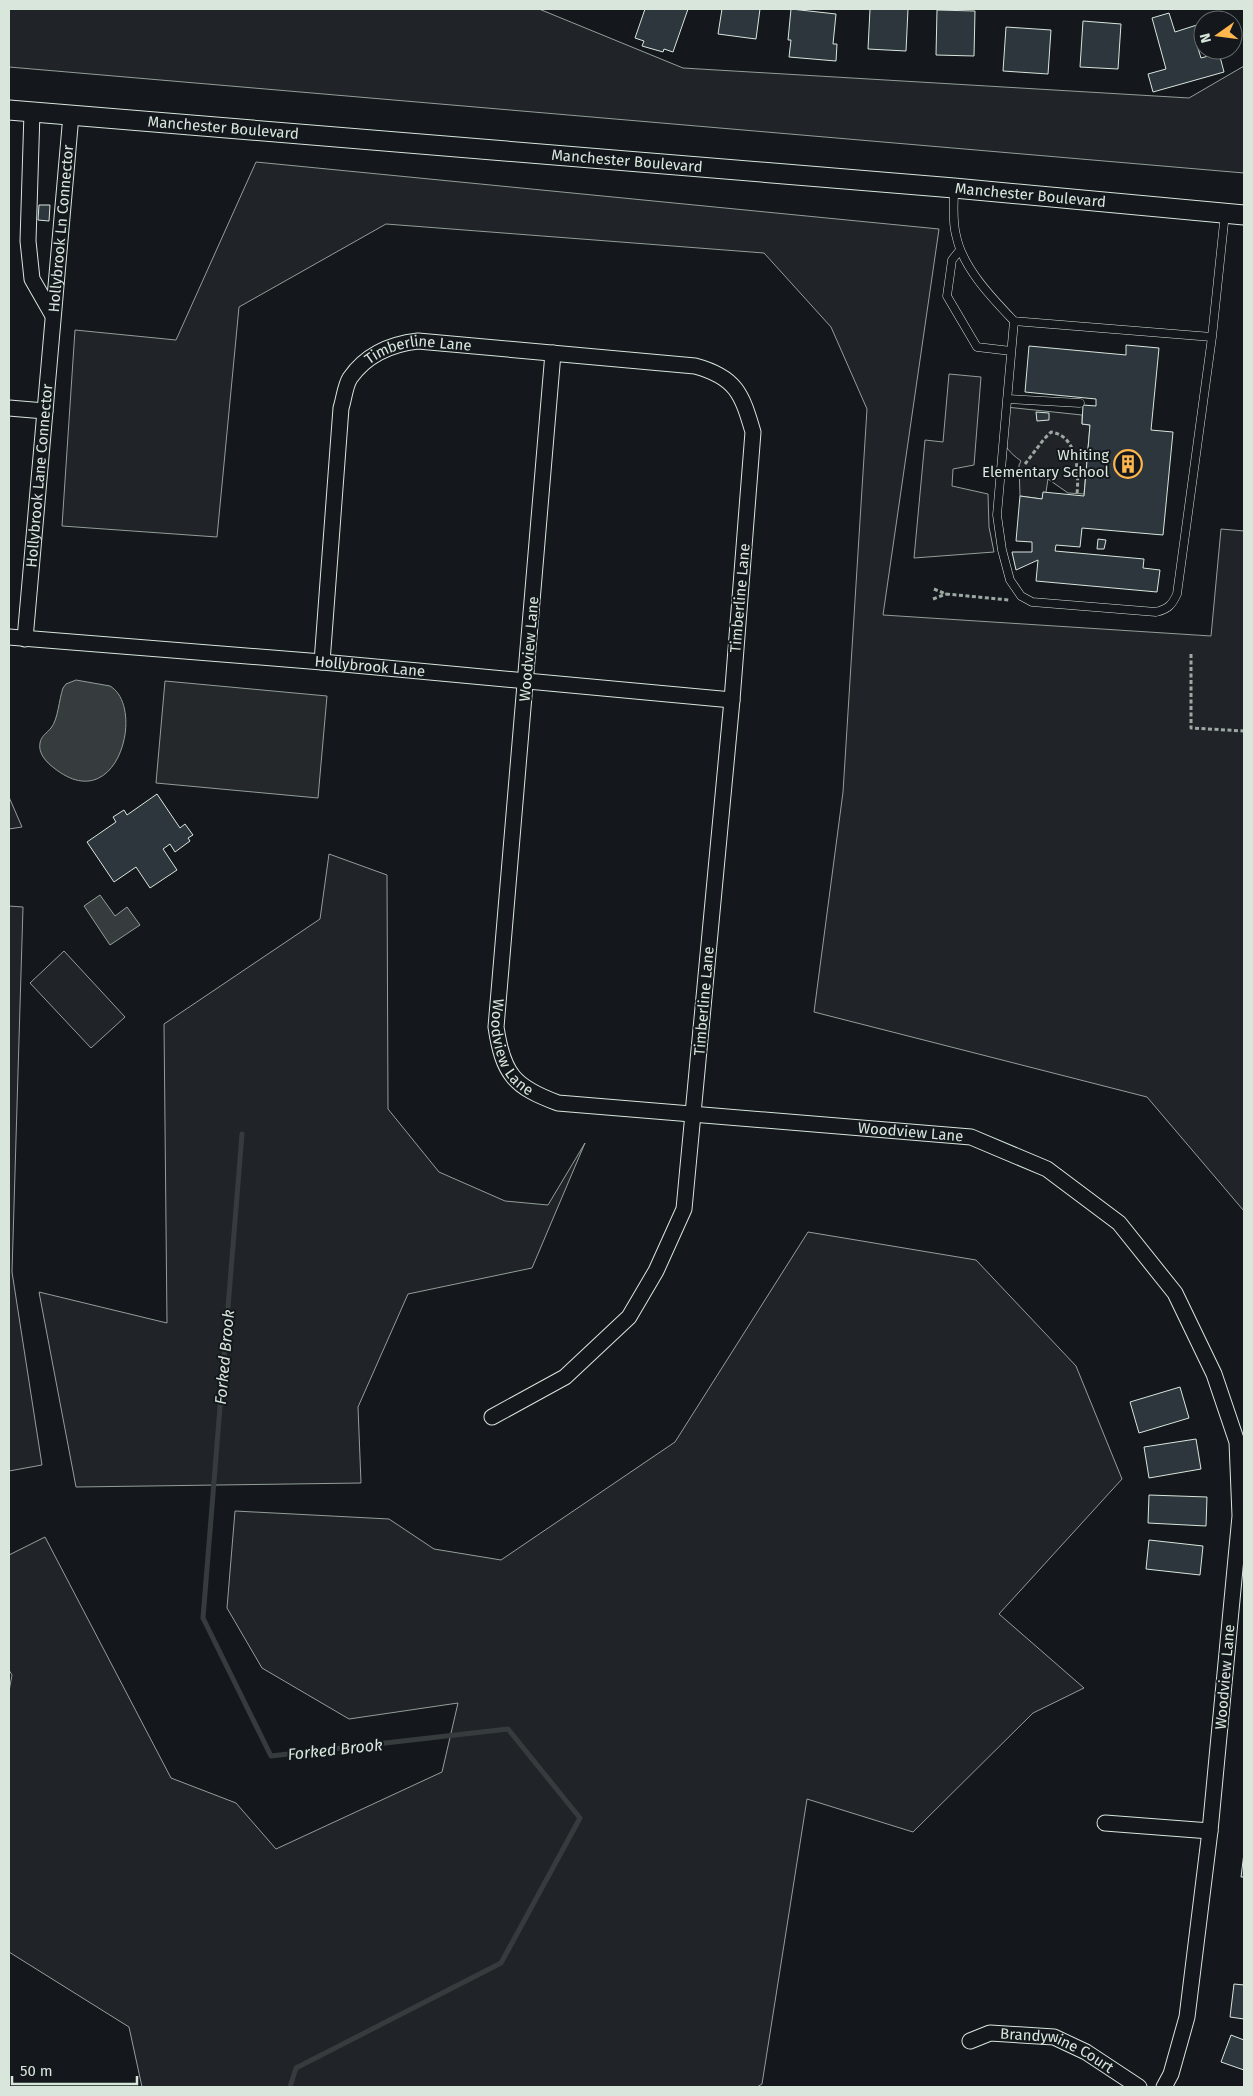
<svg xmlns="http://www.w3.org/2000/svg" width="1253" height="2096" font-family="'Fira Sans',sans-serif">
  <rect width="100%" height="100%" fill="#14181c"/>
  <path fill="#202428" stroke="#939e99" d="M9,9H539L683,68L1189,98L1244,66V173L9,67Z
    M256,162L939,229L883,615L1211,636L1221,529L1244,531V1211L1147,1097L814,1012L843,792L867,409L831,327L764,253L386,224L239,307L217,537L62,526L75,330L176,340Z
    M949,374L981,377L974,465L953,469L952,486L988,494L989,527L994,552L914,558L925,440L943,442Z
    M1006,407L1082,415V424L1090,425L1084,494L1068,493L1048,479L1046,492L1042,499L1020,496L1019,465L1021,461C996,443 1004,436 1006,407Z
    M9,797L22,827L9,829Z
    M329,854L387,875L388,1109L439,1172L505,1201L548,1205L585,1143L532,1268L408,1294L358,1407L361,1483L76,1487L39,1292L167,1323L164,1024L320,919Z
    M9,906L23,907L12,1272L42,1465L9,1471Z
    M64,951L125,1017L91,1048L30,983Z
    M808,1232L976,1260L1076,1366L1122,1479L999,1614L1084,1688L1033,1713L913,1832L807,1799L762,2084L757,2087H142L129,2027L9,1952V1691L12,1675L9,1670V1555L45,1537L171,1778L236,1803L276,1849L442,1772L458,1703L349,1719L262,1668L227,1608L235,1511L389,1519L434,1549L501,1560L675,1442Z"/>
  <path fill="#24282b" stroke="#939e99" d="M165,681L327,696L318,798L156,783Z"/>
  <path fill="#363b3e" stroke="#939e99" d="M76,680L110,686C146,707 118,819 54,768C46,762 38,753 40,743C41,736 47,733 51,728C58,720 59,699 63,688L66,684Z
    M100,895L115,916L127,907L140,925L110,945L84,906Z"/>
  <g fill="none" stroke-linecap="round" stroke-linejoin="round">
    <path stroke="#363b3e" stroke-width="5" d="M242,1134L203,1618L271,1756L508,1729L580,1818L501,1963L296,2068L290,2087"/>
  </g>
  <path fill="#2c363c" stroke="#d8e6dc" d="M645,9H688L673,52L664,49L663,52L642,46L644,41L635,38Z
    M722,9H760L756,39L718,34Z
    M791,9L836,14L833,44H837L836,61L789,57L791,40H788Z
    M870,9H908L906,51L868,49Z
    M937,10L975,11L974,56L936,55Z
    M1169,13L1175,32L1203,23V43L1197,45L1201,58L1219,53L1224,72L1153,92L1148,74L1166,69L1152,18Z
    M1083,21L1121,24L1118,69L1080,67Z
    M1006,27L1051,30L1048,74L1003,71Z
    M39,205H50L49,221L38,220Z
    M1126,345L1159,348L1151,430L1173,432L1163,535L1082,528L1080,547L1056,545L1055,551L1144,559L1143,568L1160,570L1157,592L1036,581L1038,560L1016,570L1012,552H1032V542L1016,541L1020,496L1042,499L1043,492L1084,496L1090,425L1082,424L1083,405L1096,406V399L1025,392L1029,346L1126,355Z
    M1036,412L1049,413V420L1037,421Z
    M1098,539L1106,540L1104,549H1097Z
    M157,794L180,828L185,824L193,835L188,838L190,841L175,852L170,844L163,849L177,870L150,888L136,867L114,882L87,842L116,822L113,817L124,810L127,815Z
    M1180,1387L1189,1418L1139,1433L1130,1402Z
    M1196,1439L1201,1469L1149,1478L1144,1447Z
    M1149,1495L1207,1497L1206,1526L1148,1523Z
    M1149,1540L1203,1546L1200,1575L1146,1569Z
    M1244,1853V1877H1241Z
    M1234,1984L1244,1985V2019L1230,2017Z
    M1231,2035L1244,2040V2070L1221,2062Z"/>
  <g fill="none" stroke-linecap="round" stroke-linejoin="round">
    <defs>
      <path id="service" d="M954,189C954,204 952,220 956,235C962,267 992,298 1014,321L1212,337
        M960,250L952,260L947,296L977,347L1011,351
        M1014,321L997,515L1002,550L1010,580L1021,596L1032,602L1156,612C1168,609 1172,605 1177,594L1212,337L1225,213
        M1007,399L1080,403"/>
      <g id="minor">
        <path d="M32,112L28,241L32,279L52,314"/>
        <path id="s1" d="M553,353L496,1027C503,1074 514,1087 558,1103L971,1137L1047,1169L1119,1223L1175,1293L1214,1374L1237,1442L1240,1516L1210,1831L1187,2017L1171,2074L1164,2087"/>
        <path d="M9,408L45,411"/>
        <path id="s2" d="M9,637L322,662L732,700"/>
        <path id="s3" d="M25,639L71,115"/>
        <path id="s4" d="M322,662L341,408C344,399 345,386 350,378C366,355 391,344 418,341L695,366C736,377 742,394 753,432L732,700L684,1209L656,1271L629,1317L565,1377L492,1417"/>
        <path d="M1105,1823L1210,1831"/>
        <path id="s5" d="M970,2041L990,2033L1054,2037L1086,2052L1139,2087"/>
      </g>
      <g id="tertiary">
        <path id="s6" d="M9,110L954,188L1244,215"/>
      </g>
    </defs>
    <use href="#service" stroke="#d8e6dc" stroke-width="9"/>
    <use href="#minor" stroke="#d8e6dc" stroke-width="17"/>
    <use href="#tertiary" stroke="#d8e6dc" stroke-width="21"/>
    <path stroke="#9da8a2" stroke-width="3" stroke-dasharray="4 2.5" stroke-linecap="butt" d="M1025,464L1044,439L1051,432C1078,436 1079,472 1077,494
      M934,589L946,594L1009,600
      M933,599L946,594
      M1191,654V728L1244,731"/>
    <use href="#service" stroke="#14181c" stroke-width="8"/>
    <use href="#minor" stroke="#14181c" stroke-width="15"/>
    <use href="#tertiary" stroke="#14181c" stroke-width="19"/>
  </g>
  <defs>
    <symbol id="building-ring" viewBox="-11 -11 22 22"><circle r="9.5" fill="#14181c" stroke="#ffb74d" stroke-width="1.5"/><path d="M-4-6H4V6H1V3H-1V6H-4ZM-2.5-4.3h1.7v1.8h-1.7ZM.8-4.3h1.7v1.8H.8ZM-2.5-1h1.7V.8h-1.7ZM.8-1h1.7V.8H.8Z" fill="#ffb74d"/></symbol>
  </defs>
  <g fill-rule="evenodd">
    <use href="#building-ring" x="1112" y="448" width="32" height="32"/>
  </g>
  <g text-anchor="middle" stroke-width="4" stroke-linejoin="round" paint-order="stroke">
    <g font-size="15" fill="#d8e6dc" stroke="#14181c">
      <text dy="5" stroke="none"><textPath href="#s6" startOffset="215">Manchester Boulevard</textPath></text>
      <text dy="5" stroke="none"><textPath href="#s6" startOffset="620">Manchester Boulevard</textPath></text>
      <text dy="5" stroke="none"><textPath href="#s6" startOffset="1025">Manchester Boulevard</textPath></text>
      <text dy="5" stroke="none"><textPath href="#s3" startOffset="412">Hollybrook Ln Connector</textPath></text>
      <text dy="5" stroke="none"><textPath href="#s4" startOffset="365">Timberline Lane</textPath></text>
      <text dy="5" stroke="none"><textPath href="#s3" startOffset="164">Hollybrook Lane Connector</textPath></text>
      <text transform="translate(740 598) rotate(-85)" y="5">Timberline Lane</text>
      <text transform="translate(529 649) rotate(-85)" y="5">Woodview Lane</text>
      <text dy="5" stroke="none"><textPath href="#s2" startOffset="362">Hollybrook Lane</textPath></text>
      <text transform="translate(704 1001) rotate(-85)" y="5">Timberline Lane</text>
      <text dy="5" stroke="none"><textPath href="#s1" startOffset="701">Woodview Lane</textPath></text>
      <text dy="5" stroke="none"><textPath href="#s1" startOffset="1136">Woodview Lane</textPath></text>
      <text transform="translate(1225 1677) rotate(-85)" y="5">Woodview Lane</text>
      <text dy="5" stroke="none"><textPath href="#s5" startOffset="92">Brandywine Court</textPath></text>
    </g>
    <g font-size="15" fill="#d8e6dc" stroke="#14181c" text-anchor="end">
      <text x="1109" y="460">Whiting<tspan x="1109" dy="17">Elementary School</tspan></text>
    </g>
    <g font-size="16" font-style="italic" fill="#d8e6dc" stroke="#14181c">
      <text transform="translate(224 1357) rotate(-85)" y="6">Forked Brook</text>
      <text transform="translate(335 1749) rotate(-6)" y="6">Forked Brook</text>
    </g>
  </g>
  <rect width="1253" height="2096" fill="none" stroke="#d8e6dc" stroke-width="20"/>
  <g transform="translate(1218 35) rotate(256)"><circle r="24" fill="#14181c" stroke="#626a69"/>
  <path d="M0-4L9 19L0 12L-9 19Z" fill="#ffb74d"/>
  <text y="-8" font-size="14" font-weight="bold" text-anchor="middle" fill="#d8e6dc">N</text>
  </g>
  <path d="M12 2076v8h125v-8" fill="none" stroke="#d8e6dc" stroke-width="2.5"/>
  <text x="20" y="2076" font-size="15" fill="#d8e6dc" stroke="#14181c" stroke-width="4" paint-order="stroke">50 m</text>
</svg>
